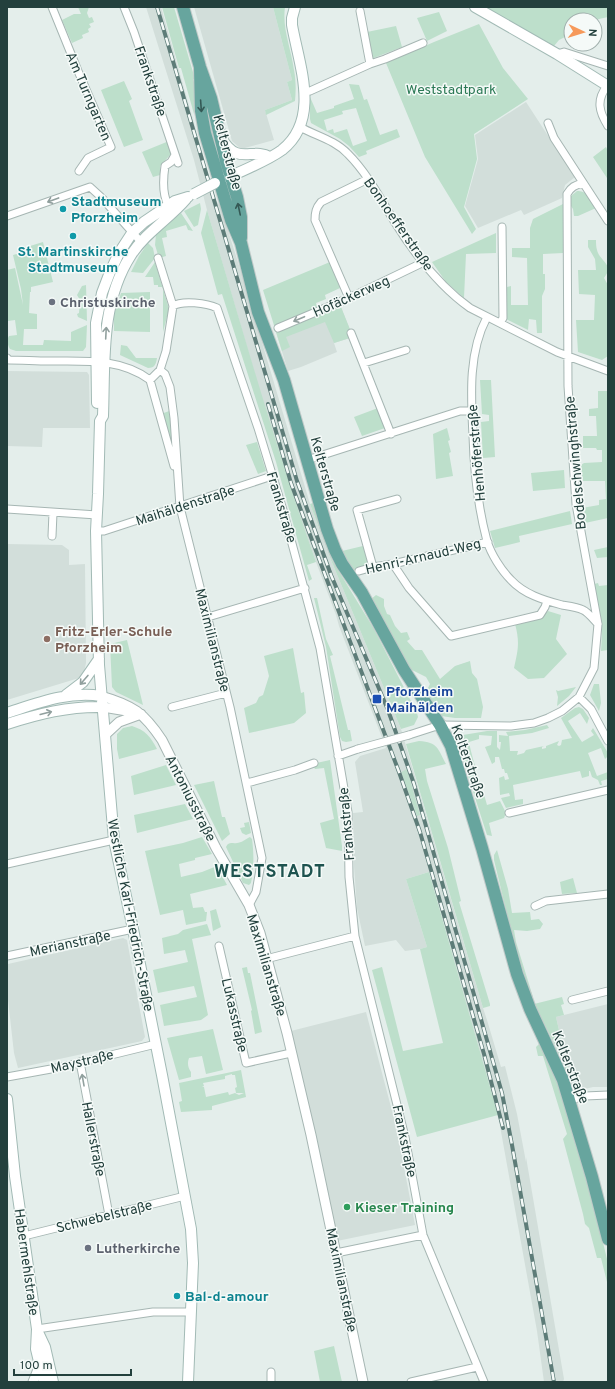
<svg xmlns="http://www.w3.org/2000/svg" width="615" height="1389" font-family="Overpass,sans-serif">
  <rect width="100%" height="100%" fill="#e4eeeb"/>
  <path fill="#d2deda" d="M146,7H161L216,201L220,205L242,275L310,504L331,560L401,729L483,1008L487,1020L501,1067L505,1066L517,1114L526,1162V1157L564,1379L563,1382H544L537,1331L498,1115L429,872L406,879L427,947L420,949L405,951L396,940L365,946L357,908L354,866L353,813L363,812L355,762L360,756L386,748L339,626L336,615L316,562L289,487L270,426L207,210L194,160Z
    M194,7H273L292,80L287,82L292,100L265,110L274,140L241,149L232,141Z
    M526,102L575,177L565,185L562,198L524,215L521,210L478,228L465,206L478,159L475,135Z
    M339,302L353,337L334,343L337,352L301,367L288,371L275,329Z
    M7,371L87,372L89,375L90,428H43L42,447L7,446Z
    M7,544L62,545L69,550V565L85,564L86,663L84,672L79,678L7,700Z
    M123,938L127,940L145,1037L142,1041L18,1068L14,1053L7,991V965L8,964Z
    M608,1004V1087H593L577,1091L574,1089L571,1083L556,1017Z
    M366,1012L397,1130L415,1225L332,1242L287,1032Z"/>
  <path fill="#bddfcb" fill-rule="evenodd" d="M78,7H89L87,13L89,18L92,17L94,22L89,24L91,27L88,29L89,32L82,35L83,38L72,43L62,20L74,14H81Z
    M162,7H174L195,79H193L196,88L194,114L181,68H179Z
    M273,7H285C282,29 291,48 294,70C296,80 296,91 295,101L266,115L265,110L292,100L287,82L292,80Z
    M485,7H608V17L599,19L595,21L571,20V34L559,40L554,46Z
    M439,12L447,31L427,41L417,18Z
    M479,24L503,68L528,99L474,134L477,159L464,207L476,229L472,234L425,157L386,63L434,42Z
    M396,26L402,47L371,59L367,32Z
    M124,81L132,99L129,101L143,140L124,147L101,90Z
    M349,84L359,85L364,100L367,99L380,135L397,129L400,137L366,151L367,154L359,157L349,146L340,139L311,123L310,119V97L317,113L334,108V106L354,99ZM356,108L367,141L353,146L347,129L334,133L333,129L327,131L324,120L343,114L342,111Z
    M169,141L171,154L160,166V175L153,177L142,152Z
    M606,147L608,151L607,178L593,157Z
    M577,191C587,190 591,200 596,208L578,216H574L573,209L571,206V196Z
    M200,203L201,209L198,225L194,227L184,211Z
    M563,204V253L543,254V274H545V289L542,296V333H537L536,320L529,319L528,330L506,319L507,287L511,286V305H528L527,258L512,257V248H530V228L533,219Z
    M207,210C242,328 275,446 316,562L307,565L312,579L309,581L276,462L222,294L218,295L201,233Z
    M181,213L193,231L188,230L186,225L166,231L167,237L162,238L166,256L159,258L155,245L156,234Z
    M496,233V253L466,254L464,298L446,282L432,262Z
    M588,240H596C596,243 596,247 597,250C600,262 615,264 604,278L608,285V356L602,360L578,352L576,320H594L595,295L579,294L578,270H596L595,259L588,247Z
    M43,242L53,282L31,287V292H30L29,313L37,314V329H24L23,345H43L44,340L71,341V332L87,325L86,347L83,351H16L10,349C8,345 6,341 9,336L17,335L15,320L8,321L7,270L15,268L23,305L21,289L13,255L31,250L30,246Z
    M148,243L153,248L155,258L143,273L131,272L139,256Z
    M155,262L169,309L163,332V287H158V285H154L153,277H145Z
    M330,262L340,288L325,295L326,299L316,303L318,311L339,302L353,337L334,343L325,322L286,337L290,347L282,351L263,290Z
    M86,285L87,321L78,317L77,314L79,313L80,300L77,295L82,286Z
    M150,292V332L114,331V315L121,293Z
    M121,345L127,346L136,358H157C156,364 155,368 148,368L120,355Z
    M480,380H491L495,457L483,458L481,422L489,421V415L482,414Z
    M598,391H608V518L585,523L582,508L599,505V500L606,499L605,481H583L582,479L581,465L584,463L602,462V450H597L596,448H583V436H597L596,416H589V409L598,408Z
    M378,408L385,428L362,436L354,417Z
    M172,410L174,455L161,414Z
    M447,428L450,440L448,441L451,452L449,453L453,476L436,479L433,434Z
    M257,442L266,471L258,474L246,445Z
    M564,470L565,488L533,491L531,473Z
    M313,503L332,560L374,629L417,713L418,717L414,725L401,729L331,560L310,504Z
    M570,511L572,524L519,536L520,542L495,548L490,531Z
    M367,545L373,567L351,573L342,551Z
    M608,547V557L597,558L594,550Z
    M598,583L599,586L608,585V650L601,651L602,633L594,584Z
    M376,595L384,599V606L387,614L390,615L395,626L401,633L407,632L410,639L407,641L415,650H422L440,679L455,666L470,661L472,673L477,679L483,707L481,718H455L441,716L425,694L430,684L426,677L408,668L370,600Z
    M314,598H317L326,639L333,655L330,656L348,730H350L352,741L346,742L342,741L340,737L326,647Z
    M548,611L561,615L556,639L567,654L544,678L528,679L514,668C518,650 520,642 515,624L540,618Z
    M127,640L143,705L116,692L112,687L110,644Z
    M293,648L301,693L304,692L306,713L294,723L249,733L244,708L256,703L259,697L263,695L269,676L264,656Z
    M594,684H599L601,703L599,711L590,695Z
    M576,687L569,696L557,706L558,697L556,690L558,691Z
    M579,707L583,709L589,718L587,724L580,713L568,721L582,742L594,735L591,731L593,728L608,753V756L605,759L601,748L588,753L597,776L608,772V779L601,781L602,785H600L598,780L592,777L590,771H589V776L582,778L580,771L513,785L515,800L523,799V804L506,808L501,798L510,796L509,793L500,795L499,778L504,776L505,780L509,779L507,773H505L504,769H502L499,757H495V762L492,764L485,747L491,745L492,736L479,735V739L469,742C473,763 482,786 487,805L500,801L506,813L504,818L489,823L492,836L487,835L461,754L460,740L463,735L487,731H497V747L500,750L501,742H499V735L508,736L506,732L525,730L547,725L549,728L532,733L509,736L510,751H518L517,755L524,753L526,750L544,746L542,747V749L546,748V746L559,741L557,745L559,746L561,745L562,740L572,738L561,718L575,708Z
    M132,726C145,730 151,737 157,749L119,759L117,749V734L123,728Z
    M419,741C438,742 438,749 446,764L425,769L427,781L448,848L461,901L459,902L490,1004V1006L483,1008L406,744Z
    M330,760L342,846V851L326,848L320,823L334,819L324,768L315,769L312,764Z
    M166,765L176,785L134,795L131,776Z
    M407,769L420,815L417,816L401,772Z
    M214,781L222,817H225L230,834L222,841L194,785Z
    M185,804L193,819L137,833L134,815Z
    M249,822L251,833L246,835L242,833L240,828L245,827L244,823Z
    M202,837L212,854L195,858V860L179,864L181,877L202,872L217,866L227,885L190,894L193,908L203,907L205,912H207L206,921L186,925L183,910L160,915L145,851L183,843Z
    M250,837L252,839C254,853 254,869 251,883L249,885L243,883L226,847C229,841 232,844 237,843C241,843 246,839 250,837Z
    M497,850L508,889L512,913L530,912L531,920L539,919L543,924L540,929L527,931L514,930L516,942L533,997L530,998L508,926L506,910L494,860V855Z
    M429,872L498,1115L417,1137L372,970L382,967L403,1051L443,1043L420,949L427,947L406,879Z
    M573,878L577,893L562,894L560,882Z
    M216,909L221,927L213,931L210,911Z
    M207,924L211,935L192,939L208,1015L201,1020L164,1026L160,1005L197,997L194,986L158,993L153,970L188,962L185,950L164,954L162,938L178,934L183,930Z
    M247,967L248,973H250L262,1032L255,1034L251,1011L252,1010L242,968Z
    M562,997L564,1004L561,1005L564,1015L556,1017L571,1083L555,1045L534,1004Z
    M213,1029L223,1070L206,1074L202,1056L189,1058C187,1063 188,1068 191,1072V1077L179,1080L167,1038Z
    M540,1043L562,1089L594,1206L608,1263V1286L601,1258H597L589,1228L585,1224L583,1214L563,1139L567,1134L543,1056H538L536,1047Z
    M241,1070L246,1097L212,1106V1110L181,1112L179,1102L182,1101L179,1083ZM232,1074V1075H235L237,1087L235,1088L236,1093H244L239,1095L235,1093L229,1095L228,1092L206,1097L204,1087H202L204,1086L203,1083L225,1079V1076Z
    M334,1346L342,1382H320L314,1351Z"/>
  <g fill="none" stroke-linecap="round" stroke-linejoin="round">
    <defs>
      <path id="minor" d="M52,7L78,71L111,147L88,158L79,171
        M124,7L134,32L178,163
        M360,11L370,64
        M557,54L564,52L608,66
        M607,86C596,100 599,112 608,126
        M304,92L310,91L370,64L385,59L423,43
        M548,123L554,138L608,221
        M300,127C316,136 335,140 348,154C368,174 381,200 396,224C416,256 439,286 470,308L557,352L608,371
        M168,205C162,193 163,179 165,166L171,162L175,155
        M7,216L90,187L102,198L141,242
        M158,258L173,306L166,351L160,370L150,380L174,466
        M349,298L315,220C315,212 316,208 321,202L368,179
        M173,306C182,300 207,303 217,308L258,428L283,510L320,648L348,812L349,877L355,936L405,1137L423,1235L484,1382
        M487,317C468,353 471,396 473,436C474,471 478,507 487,541C491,554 501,570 511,580C524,594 543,600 562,605C568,606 577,607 583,610C588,612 594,620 598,624
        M500,323L503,318L502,227
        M278,328L349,298L424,262
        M351,333L391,434
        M7,358L9,360C22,360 36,361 49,361C84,361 121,358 150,380
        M364,363L406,350
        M160,370L165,374L170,387L174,418L180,507L230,707L262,858L256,892L249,905
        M307,460L460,411H472
        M7,509L97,515
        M96,531H104L272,476
        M52,536L53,513
        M393,564L409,588L451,636L540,615L545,607L547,601
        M373,567L357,510L397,499
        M359,571L373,567L393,564L488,542
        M208,617L305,588
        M579,697L591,709L608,741
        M172,707L226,693
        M409,735L440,725L511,726L534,723L548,718L562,711L579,697L594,668L598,624L576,504L568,386L567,194C571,187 575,185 583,183
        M338,756L358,749
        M247,783L295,770L314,763
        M509,813L608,790
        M7,864L114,840
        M535,906L546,901L608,894
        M219,946L246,1063L291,1053
        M7,956L133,929
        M266,959L355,936
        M572,1000L608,991
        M80,1062L109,1215
        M7,1077L62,1067L156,1044
        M570,1100L585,1096L608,1095
        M24,1236L185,1196
        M336,1253L423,1235
        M37,1329L153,1312H191
        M271,1372V1382
        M411,1382L477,1367"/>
      <path id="tertiary" d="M101,696C133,705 144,713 162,740L216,848L249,905L260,933L287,1033L311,1135L363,1382
        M103,707L133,712
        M105,735L119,722L141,714
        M33,1382L39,1367"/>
      <path id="secondary" d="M475,7L557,54L608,86
        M222,139C238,166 252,147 270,157
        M224,179C242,171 267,161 282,150C321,119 299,65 292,25V18L295,7
        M186,199C169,219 146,232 131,255C100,303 105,362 103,416L100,421L98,494L96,531L99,665L114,840L133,929L162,1075L191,1229L193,1263L188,1382
        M97,403L96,323L102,293L110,272L119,253L132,233L144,222L175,201L188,197
        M66,695L83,682L99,659
        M7,713C38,703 68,691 101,696
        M7,724C38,714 69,706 103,707
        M7,1099L15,1176L37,1329L36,1349L44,1382
        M38,1332L45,1347L53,1382"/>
      <path id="primary" d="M183,7L200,67L211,98L226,161L237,197L241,217V238
        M200,67L201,111L205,133L231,220L241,243L258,312L284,380L327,529L335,550L342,564L362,593L404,670L440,725L451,746L482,848L517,974L530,1009L563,1080L592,1177L608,1239"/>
    </defs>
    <use href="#minor" stroke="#a6b6b3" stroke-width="9"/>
    <use href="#tertiary" stroke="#a6b6b3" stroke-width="11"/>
    <use href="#secondary" stroke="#a2bab5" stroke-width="12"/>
    <use href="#primary" stroke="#c1cac9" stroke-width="14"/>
    <use href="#minor" stroke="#fff" stroke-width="7"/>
    <use href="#tertiary" stroke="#fff" stroke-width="9"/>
    <use href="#secondary" stroke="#fff" stroke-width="10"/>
    <use href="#primary" stroke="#67a59e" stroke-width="12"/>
    <defs>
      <path id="rail" d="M157,7L297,481L331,575L388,710L414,784L502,1093L512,1145L554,1382
        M268,404L291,483L306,524L399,772L420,832L484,1054L503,1128"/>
    </defs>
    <use href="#rail" stroke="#5d7c78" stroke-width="4"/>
    <use href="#rail" stroke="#f5faf8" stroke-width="2.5" stroke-dasharray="8" stroke-linecap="butt"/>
    <defs>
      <path id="minor-bridge" d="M358,749L409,735"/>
      <path id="secondary-bridge" d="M194,194L215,183"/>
    </defs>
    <use href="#minor-bridge" stroke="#a6b6b3" stroke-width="9" stroke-linecap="butt"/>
    <use href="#secondary-bridge" stroke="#a2bab5" stroke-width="12" stroke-linecap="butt"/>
    <use href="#minor-bridge" stroke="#fff" stroke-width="7"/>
    <use href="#secondary-bridge" stroke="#fff" stroke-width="10"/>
  </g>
  <defs><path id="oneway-shaft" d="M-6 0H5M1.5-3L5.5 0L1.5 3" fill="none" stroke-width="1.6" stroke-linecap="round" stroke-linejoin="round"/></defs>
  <g stroke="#345955">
    <use href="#oneway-shaft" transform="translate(201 106) rotate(86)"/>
    <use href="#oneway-shaft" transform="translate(239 209) rotate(-102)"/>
  </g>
  <g stroke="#91a09e">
    <use href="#oneway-shaft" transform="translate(53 200) rotate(160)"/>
    <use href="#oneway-shaft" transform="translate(299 319) rotate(157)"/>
    <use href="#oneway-shaft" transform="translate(106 333) rotate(-87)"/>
    <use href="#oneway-shaft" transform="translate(84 680) rotate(131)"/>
    <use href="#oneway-shaft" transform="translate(46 713) rotate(-14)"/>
    <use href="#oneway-shaft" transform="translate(83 1080) rotate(-100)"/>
  </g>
  <g fill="#0f9aa8" stroke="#f5faf8" stroke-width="1.5">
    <circle cx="63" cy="209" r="4"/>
    <circle cx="73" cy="236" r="4"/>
    <circle cx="177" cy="1296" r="4"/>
  </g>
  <g fill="#6b7280" stroke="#f5faf8" stroke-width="1.5">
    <circle cx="52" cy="302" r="4"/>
    <circle cx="88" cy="1248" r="4"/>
  </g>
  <circle fill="#8d6e63" stroke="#f5faf8" stroke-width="1.5" cx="47" cy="639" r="4"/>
  <rect fill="#1a4fb4" stroke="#f5faf8" stroke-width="1.5" x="372" y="694" width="10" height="10" rx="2"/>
  <circle fill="#2e9e5b" stroke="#f5faf8" stroke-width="1.5" cx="347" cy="1207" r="4"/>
  <g text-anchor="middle" stroke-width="3" stroke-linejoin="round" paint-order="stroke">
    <g font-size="14" fill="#23403d" stroke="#f5faf8">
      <text transform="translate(151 81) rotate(71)" y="5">Frankstraße</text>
      <text transform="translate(89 96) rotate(67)" y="5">Am Turngarten</text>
      <text transform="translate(228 152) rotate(75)" y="5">Kelterstraße</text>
      <text transform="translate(399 224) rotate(55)" y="5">Bonhoefferstraße</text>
      <text transform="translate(351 296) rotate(-24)" y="5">Hofäckerweg</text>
      <text transform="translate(476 453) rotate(-95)" y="5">Henhöferstraße</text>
      <text transform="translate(575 463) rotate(-95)" y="5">Bodelschwinghstraße</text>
      <text transform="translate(326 474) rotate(74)" y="5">Kelterstraße</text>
      <text transform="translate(185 505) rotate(-18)" y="5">Maihäldenstraße</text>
      <text transform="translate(282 507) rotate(73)" y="5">Frankstraße</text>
      <text transform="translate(423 556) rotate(-13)" y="5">Henri-Arnaud-Weg</text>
      <text transform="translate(213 640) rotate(76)" y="5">Maximilianstraße</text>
      <text transform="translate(469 761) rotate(70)" y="5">Kelterstraße</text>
      <text transform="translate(191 798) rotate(63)" y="5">Antoniusstraße</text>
      <text transform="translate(346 824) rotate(-95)" y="5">Frankstraße</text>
      <text transform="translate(131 915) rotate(79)" y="5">Westliche Karl-Friedrich-Straße</text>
      <text transform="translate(70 943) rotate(-12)" y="5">Merianstraße</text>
      <text transform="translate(267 965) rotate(73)" y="5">Maximilianstraße</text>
      <text transform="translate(235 1015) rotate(77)" y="5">Lukasstraße</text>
      <text transform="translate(82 1061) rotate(-13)" y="5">Maystraße</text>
      <text transform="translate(571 1067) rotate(68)" y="5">Kelterstraße</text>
      <text transform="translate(94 1139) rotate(79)" y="5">Hallerstraße</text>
      <text transform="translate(405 1141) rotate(78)" y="5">Frankstraße</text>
      <text transform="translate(104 1216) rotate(-14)" y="5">Schwebelstraße</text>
      <text transform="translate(27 1262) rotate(82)" y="5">Habermehlstraße</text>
      <text transform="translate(342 1280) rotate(78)" y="5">Maximilianstraße</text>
    </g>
    <g font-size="14" fill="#2b7955" stroke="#f5faf8">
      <text x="451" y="94">Weststadtpark</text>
    </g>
    <g font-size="14" font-weight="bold" fill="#0d838f" stroke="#f5faf8" text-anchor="start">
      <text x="71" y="206">Stadtmuseum<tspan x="71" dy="16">Pforzheim</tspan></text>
      <text x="73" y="256" text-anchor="middle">St. Martinskirche<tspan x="73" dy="16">Stadtmuseum</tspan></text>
      <text x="185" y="1301">Bal-d-amour</text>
    </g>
    <g font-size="14" font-weight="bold" fill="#5b616d" stroke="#f5faf8" text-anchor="start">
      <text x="60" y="307">Christuskirche</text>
      <text x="96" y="1253">Lutherkirche</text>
    </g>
    <g font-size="14" font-weight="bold" fill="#785e54" stroke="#f5faf8" text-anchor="start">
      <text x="55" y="636">Fritz-Erler-Schule<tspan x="55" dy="16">Pforzheim</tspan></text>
    </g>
    <g font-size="14" font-weight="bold" fill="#164399" stroke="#f5faf8" text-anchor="start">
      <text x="386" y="696">Pforzheim<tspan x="386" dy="16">Maihälden</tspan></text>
    </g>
    <g font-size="14" font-weight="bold" fill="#27864d" stroke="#f5faf8" text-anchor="start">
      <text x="355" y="1212">Kieser Training</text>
    </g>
    <g font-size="18" font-weight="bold" letter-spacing="1" fill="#1e534f" stroke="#f5faf8">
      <text x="270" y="877">WESTSTADT</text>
    </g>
  </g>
  <rect width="615" height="1389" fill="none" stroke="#23403d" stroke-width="16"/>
  <g transform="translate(583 32) rotate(94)"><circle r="19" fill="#f5faf8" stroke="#a1b0ad"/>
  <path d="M0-3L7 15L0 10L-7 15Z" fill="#f6995a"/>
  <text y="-6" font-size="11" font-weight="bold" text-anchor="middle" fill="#23403d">N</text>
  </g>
  <path d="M14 1369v6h117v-6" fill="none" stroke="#23403d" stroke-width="2"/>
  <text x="20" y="1369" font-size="12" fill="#23403d" stroke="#f5faf8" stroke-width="3" paint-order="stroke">100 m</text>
</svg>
